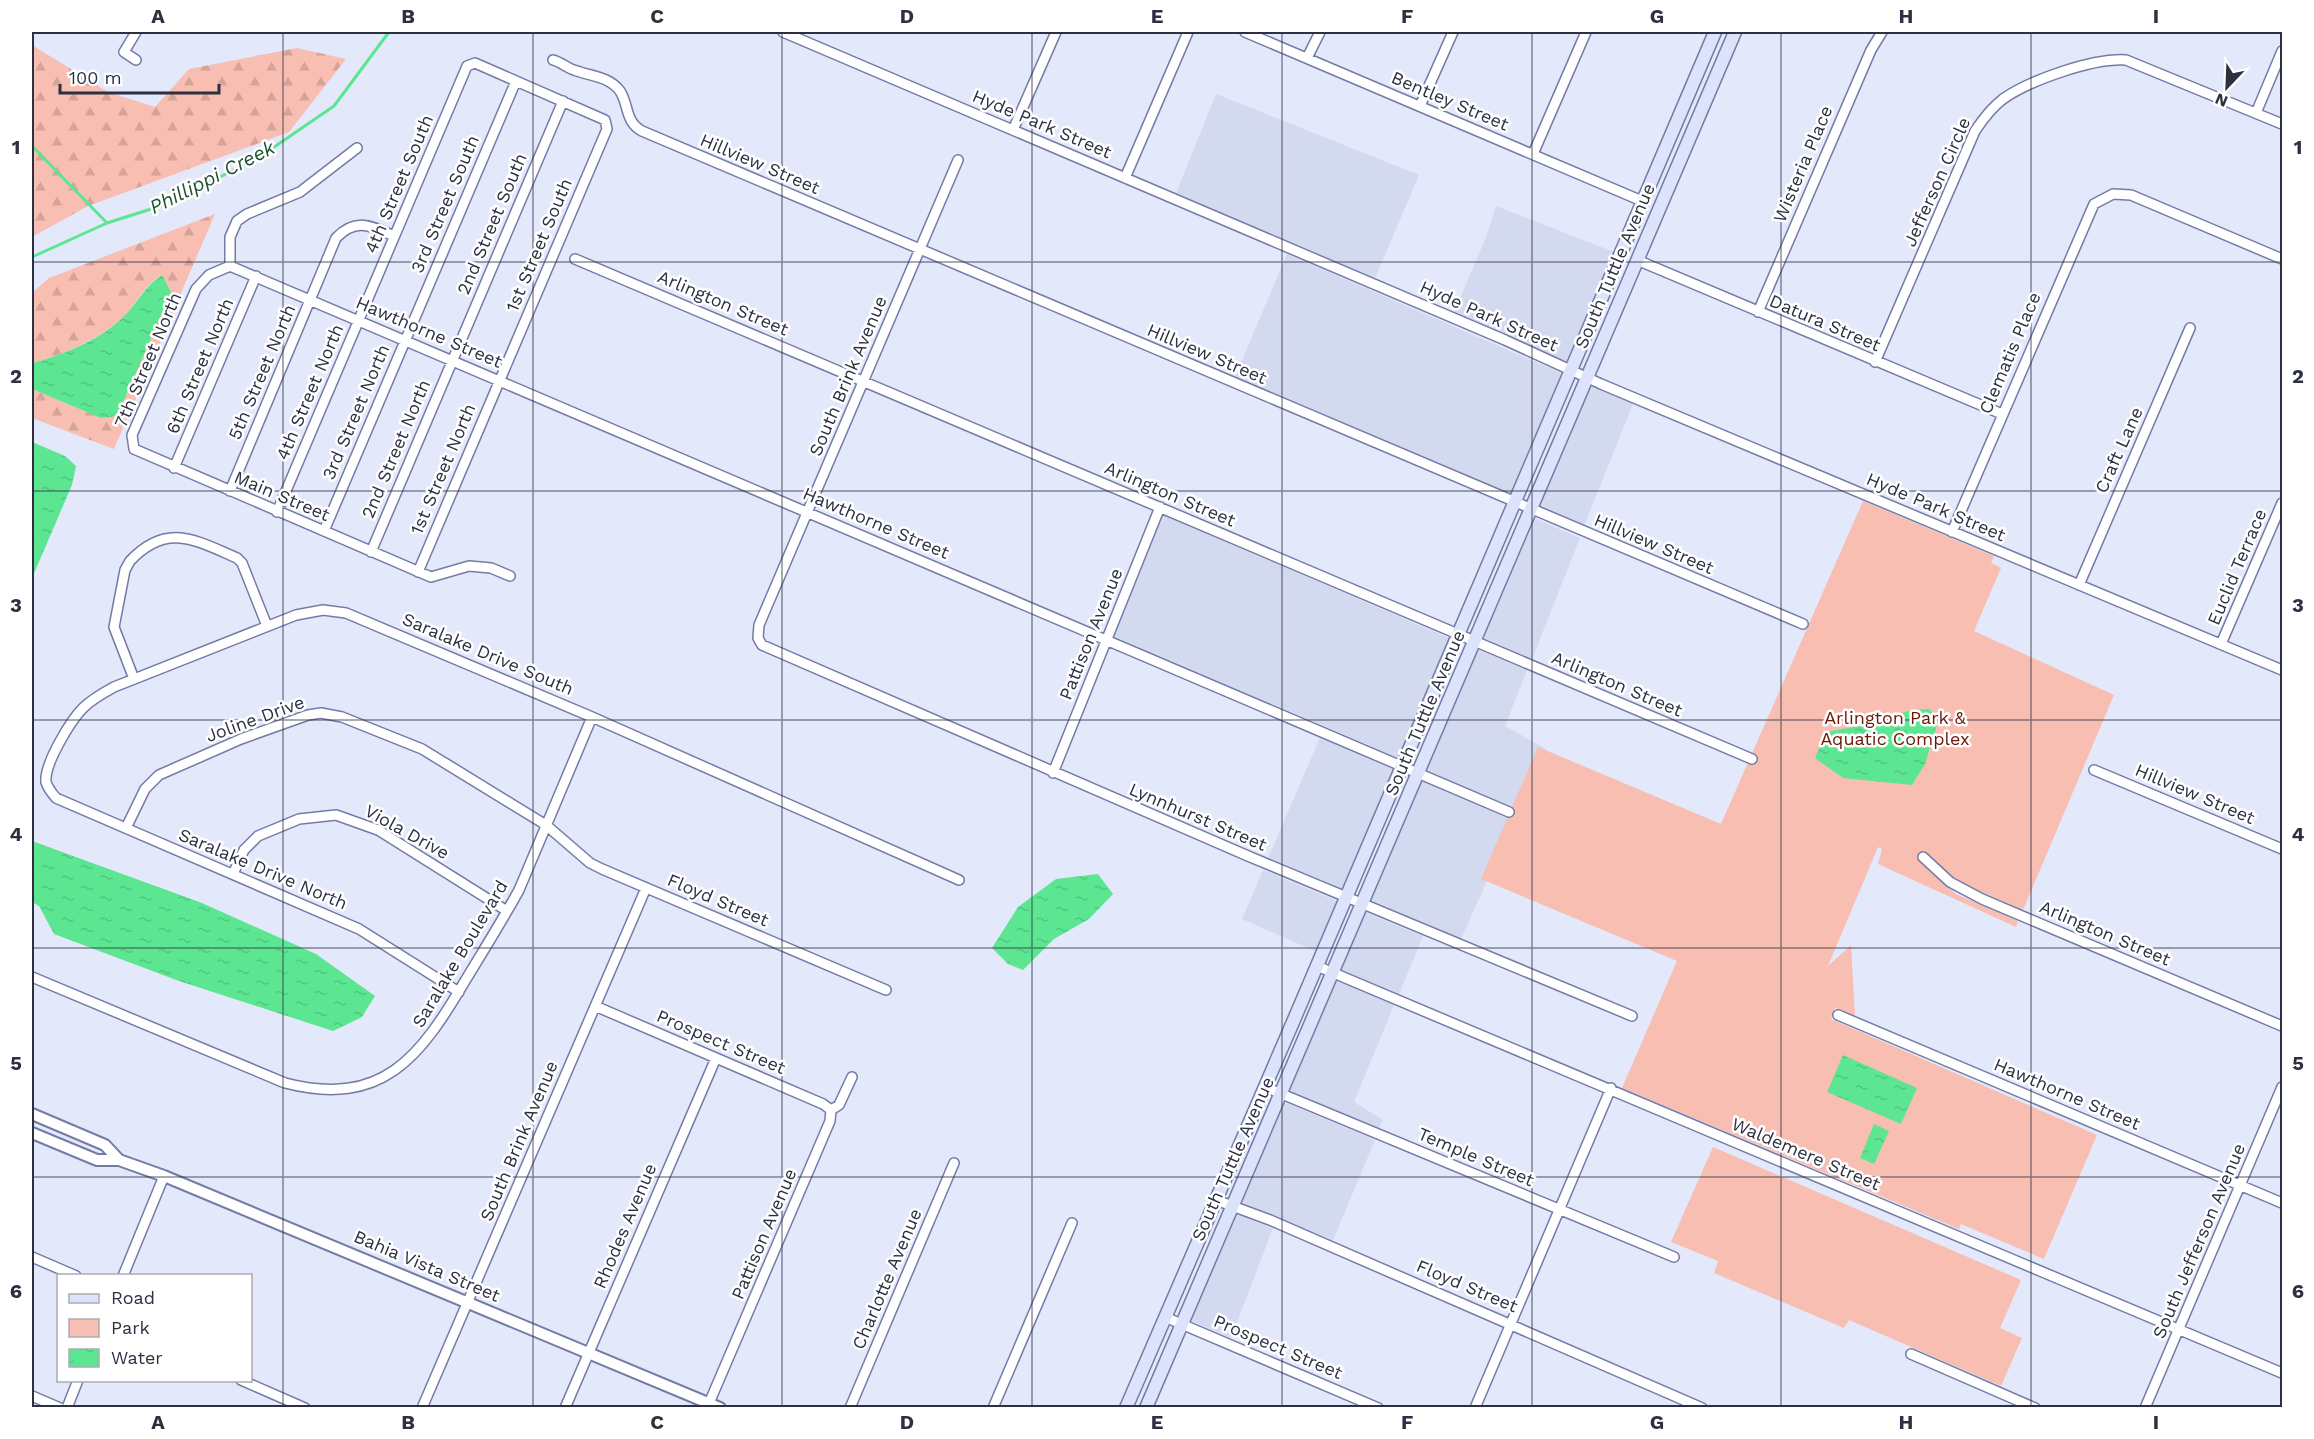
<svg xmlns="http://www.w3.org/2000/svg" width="2314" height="1439" font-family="'Work Sans',sans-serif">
  <defs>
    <pattern id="forest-firs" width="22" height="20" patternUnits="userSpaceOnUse" patternTransform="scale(1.5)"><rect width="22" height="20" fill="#f8beb1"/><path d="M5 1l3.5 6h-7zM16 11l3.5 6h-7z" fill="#d5a499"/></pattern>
    <pattern id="water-ripples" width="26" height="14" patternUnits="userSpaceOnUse" patternTransform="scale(1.5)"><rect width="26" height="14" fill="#5de692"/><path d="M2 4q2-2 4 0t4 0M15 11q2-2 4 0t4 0" fill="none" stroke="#51c67f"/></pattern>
  </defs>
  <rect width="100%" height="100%" fill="#e3e8fb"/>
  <path fill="#d3d9ee" d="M1216,94L1419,175L1375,278L1176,193Z
    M1496,206L1614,252L1568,362L1454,312L1487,235Z
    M1287,254L1563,374L1512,495L1235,377Z
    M1590,386L1633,404L1584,526L1539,507Z
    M1163,515L1451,639L1399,758L1114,636Z
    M1534,518L1580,538L1532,659L1483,639Z
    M1478,650L1527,670L1505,726L1546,749L1461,939L1368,901L1421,781L1511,820L1516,808L1426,770Z
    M1320,738L1394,770L1342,889L1268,858Z
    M1263,870L1337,901L1317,952L1242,919Z
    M1364,912L1423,936L1399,994L1340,969Z
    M1336,981L1394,1005L1354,1102L1383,1120L1379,1128L1289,1090Z
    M1284,1102L1375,1140L1333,1240L1240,1202Z
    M1235,1214L1273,1228L1231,1338L1190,1320Z"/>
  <path fill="url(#forest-firs)" d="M32,45L108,92L155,107L189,69L297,48L346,59L289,132L88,206L32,237Z
    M215,214L114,449L32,418V389L101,418L162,275C144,284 137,305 121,319C97,340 64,354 33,363L32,366V293L49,278Z"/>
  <path fill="#f8beb1" d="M1863,501L1994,556L1991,563L2001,568L1974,631L2114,695L2023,910L1927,869L1956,894L2018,921L2016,927L1878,864L1882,849L1878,847L1828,966L1851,945L1855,1016L1835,1008L1831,1019L2097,1135L2044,1259L1961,1224L1959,1229L1622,1088L1677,961L1481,879L1538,747L1721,824Z
    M1713,1147L2021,1280L2000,1328L2022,1338L2001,1386L1849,1320L1844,1328L1714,1273L1718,1261L1671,1242Z"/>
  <path fill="url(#water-ripples)" d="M162,275L171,292L117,416L101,418L32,389L33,363C64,354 97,341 121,319C137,305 144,286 162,275Z
    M32,442L65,456L76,466L72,485L32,578Z
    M1930,709L1938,721L1925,764L1912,785L1843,778L1815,758L1826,732L1870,724L1911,710Z
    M32,841L202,903L316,954L375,996L362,1017L333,1031L179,981L54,934L39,906L32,902Z
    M1098,874L1113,894L1089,919L1054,939L1023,970L1008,964L992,948L1018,907L1056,879Z
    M1843,1055L1917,1088L1901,1124L1827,1092Z
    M1874,1124L1889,1131L1874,1164L1860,1158Z"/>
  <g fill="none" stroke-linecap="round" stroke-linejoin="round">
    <path stroke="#5de692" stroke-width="3" d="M32,146L107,223
      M32,257L107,223L167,204L261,156L334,106L389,32"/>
    <defs>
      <path id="minor" d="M136,32L124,52L136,60
        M783,32L1505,340L1601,384L2282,670
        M1245,32L1642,201
        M1307,58L1320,32
        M553,60C561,62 567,68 574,70C589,76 609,76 620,91C629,105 625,122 642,131L1803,624
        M1420,106L1453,32
        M2256,113L2282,51
        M1013,130L1056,32
        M1533,154L1586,32
        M958,160L759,625L758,638L762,645L1248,856L1632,1016
        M1125,178L1188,32
        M575,259L1752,759
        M1637,260L2002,414
        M230,266L1509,812
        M230,266L209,275L196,289L132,435L134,449L431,577L469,566L491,568L510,576
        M230,266V237L237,221L247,214L300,192L357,148
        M1758,312L1871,50L1882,32
        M1875,362L1975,131C1983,119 1991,108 2003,99C2030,80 2093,58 2126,60L2282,124
        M174,468L256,276
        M230,491L336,238C356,217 371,226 394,236
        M277,512L467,66L475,63L605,120L607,129L418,572
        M324,531L516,81
        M1952,532L2094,204L2113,194L2131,195L2282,259
        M371,552L563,101
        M2079,585L2190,328
        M2221,644L2282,503
        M134,679L114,627L125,570L130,561C167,522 195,540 237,558L242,563L267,626
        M2094,770L2282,849
        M1053,773L1160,507
        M126,828L145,789L159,775L241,739L308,715L321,713L342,717L422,749L546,825L590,863L602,869L886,990
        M1923,857L1950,882L1982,899L2282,1026
        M233,874L244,850L258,836L299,819L336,815L378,830L507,911
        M1317,966L2282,1373
        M32,977L285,1083C383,1108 420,1057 465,981C483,951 502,921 519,890L592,717
        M459,992L359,929L56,798C52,793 48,789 46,782C44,764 71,720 83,708C92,699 103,693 114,687L296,615L323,610L346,613L592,717L959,880
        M595,1006L823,1104L831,1110
        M1838,1015L2282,1203
        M1265,1087L1674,1257
        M1216,1200L1270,1220L1702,1408
        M32,1257L76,1276
        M123,1276L164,1176
        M1165,1317L1378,1408
        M1911,1354L2035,1408
        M241,1380L305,1408
        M32,1396L60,1408
        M67,1408L78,1380
        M422,1408L646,888
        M565,1408L716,1058
        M707,1408L830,1121L831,1110L839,1105L852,1077
        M850,1408L954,1163
        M993,1408L1072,1223
        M1475,1408L1611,1088
        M2145,1408L2282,1087"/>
      <path id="tertiary" d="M32,1114L105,1145L119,1160
        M32,1133L97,1160H119L164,1176L720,1408"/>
      <path id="secondary" d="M1126,1408L1293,1022L1715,32
        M1146,1408L1735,32"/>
    </defs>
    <use href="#minor" stroke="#727ca6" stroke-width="12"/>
    <use href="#tertiary" stroke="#727ca6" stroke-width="14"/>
    <use href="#secondary" stroke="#727ca6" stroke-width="15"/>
    <use href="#minor" stroke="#fff" stroke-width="9"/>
    <use href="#tertiary" stroke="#fff" stroke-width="10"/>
    <use href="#secondary" stroke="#dee3fc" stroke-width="12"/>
  </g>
  <path fill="none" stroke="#2c3041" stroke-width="1.5" stroke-opacity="0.55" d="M283,32V1408M533,32V1408M782,32V1408M1032,32V1408M1282,32V1408M1532,32V1408M1781,32V1408M2031,32V1408M32,262H2282M32,491H2282M32,720H2282M32,948H2282M32,1177H2282"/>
  <g text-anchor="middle" stroke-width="5" stroke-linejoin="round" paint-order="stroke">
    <g font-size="18" fill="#2c3041" stroke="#fff">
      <text transform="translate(1450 101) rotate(23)" y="6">Bentley Street</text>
      <text transform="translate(1042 124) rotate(23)" y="6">Hyde Park Street</text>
      <text transform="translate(760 164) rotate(23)" y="6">Hillview Street</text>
      <text transform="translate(1803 164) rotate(-67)" y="6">Wisteria Place</text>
      <text transform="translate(1937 182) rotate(-66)" y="6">Jefferson Circle</text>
      <text transform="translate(399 184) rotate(-67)" y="6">4th Street South</text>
      <text transform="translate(445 204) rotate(-67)" y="6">3rd Street South</text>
      <text transform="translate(492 224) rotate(-67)" y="6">2nd Street South</text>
      <text transform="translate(539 245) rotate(-67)" y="6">1st Street South</text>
      <text transform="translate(1615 266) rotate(-67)" y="6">South Tuttle Avenue</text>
      <text transform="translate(723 303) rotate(23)" y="6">Arlington Street</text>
      <text transform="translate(1489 316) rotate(24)" y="6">Hyde Park Street</text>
      <text transform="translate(1825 323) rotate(23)" y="6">Datura Street</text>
      <text transform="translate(429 332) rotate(23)" y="6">Hawthorne Street</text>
      <text transform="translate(2010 353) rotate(-67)" y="6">Clematis Place</text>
      <text transform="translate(1207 354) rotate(23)" y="6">Hillview Street</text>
      <text transform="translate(148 360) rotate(-67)" y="6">7th Street North</text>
      <text transform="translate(200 366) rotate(-67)" y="6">6th Street North</text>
      <text transform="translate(262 372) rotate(-67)" y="6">5th Street North</text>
      <text transform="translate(848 376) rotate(-67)" y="6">South Brink Avenue</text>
      <text transform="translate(310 392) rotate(-67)" y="6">4th Street North</text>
      <text transform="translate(356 412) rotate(-67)" y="6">3rd Street North</text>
      <text transform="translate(396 449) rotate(-67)" y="6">2nd Street North</text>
      <text transform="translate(2119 450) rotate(-66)" y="6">Craft Lane</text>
      <text transform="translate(443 469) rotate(-67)" y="6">1st Street North</text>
      <text transform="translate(1170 494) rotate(23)" y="6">Arlington Street</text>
      <text transform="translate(282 496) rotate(23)" y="6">Main Street</text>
      <text transform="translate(1936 507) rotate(23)" y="6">Hyde Park Street</text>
      <text transform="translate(876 523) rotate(23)" y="6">Hawthorne Street</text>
      <text transform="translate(1654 544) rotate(23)" y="6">Hillview Street</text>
      <text transform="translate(2237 567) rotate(-67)" y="6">Euclid Terrace</text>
      <text transform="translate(1091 634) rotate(-68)" y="6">Pattison Avenue</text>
      <text transform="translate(488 654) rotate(23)" y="6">Saralake Drive South</text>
      <text transform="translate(1617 684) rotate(23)" y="6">Arlington Street</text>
      <text transform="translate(1425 713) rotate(-67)" y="6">South Tuttle Avenue</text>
      <text transform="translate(255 719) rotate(-20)" y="6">Joline Drive</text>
      <text transform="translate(2195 794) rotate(23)" y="6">Hillview Street</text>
      <text transform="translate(1198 817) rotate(23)" y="6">Lynnhurst Street</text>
      <text transform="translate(407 832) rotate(29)" y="6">Viola Drive</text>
      <text transform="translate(263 869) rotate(23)" y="6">Saralake Drive North</text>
      <text transform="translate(718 900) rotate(23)" y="6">Floyd Street</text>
      <text transform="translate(2105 933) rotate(23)" y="6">Arlington Street</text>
      <text transform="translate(460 954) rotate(-59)" y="6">Saralake Boulevard</text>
      <text transform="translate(721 1042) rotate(23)" y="6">Prospect Street</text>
      <text transform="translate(2067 1094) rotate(23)" y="6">Hawthorne Street</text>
      <text transform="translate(519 1141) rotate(-67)" y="6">South Brink Avenue</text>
      <text transform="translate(1806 1154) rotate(23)" y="6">Waldemere Street</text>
      <text transform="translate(1476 1157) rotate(23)" y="6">Temple Street</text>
      <text transform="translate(1233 1159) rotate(-66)" y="6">South Tuttle Avenue</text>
      <text transform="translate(625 1226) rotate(-67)" y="6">Rhodes Avenue</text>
      <text transform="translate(764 1234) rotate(-67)" y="6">Pattison Avenue</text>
      <text transform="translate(2199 1241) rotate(-67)" y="6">South Jefferson Avenue</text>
      <text transform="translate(427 1266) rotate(23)" y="6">Bahia Vista Street</text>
      <text transform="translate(887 1279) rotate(-67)" y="6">Charlotte Avenue</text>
      <text transform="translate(1467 1286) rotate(23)" y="6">Floyd Street</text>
      <text transform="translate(1278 1347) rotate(23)" y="6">Prospect Street</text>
    </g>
    <g font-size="18" fill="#6b1806" stroke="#fff">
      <text x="1895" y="724">Arlington Park &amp;<tspan x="1895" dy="21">Aquatic Complex</tspan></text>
    </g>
    <g font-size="20" font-style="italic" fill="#1e5332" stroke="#fff">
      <text transform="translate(212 177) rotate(-27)" y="7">Phillippi Creek</text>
    </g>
  </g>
  <rect width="2314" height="1439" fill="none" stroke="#ffffff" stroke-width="66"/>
  <rect x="57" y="1274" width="195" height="108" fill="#ffffff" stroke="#abacb3" stroke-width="1.5"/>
  <rect x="69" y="1294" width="30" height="9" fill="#dee3fc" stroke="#abacb3" stroke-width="1.5"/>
  <text x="111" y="1304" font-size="18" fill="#2c3041">Road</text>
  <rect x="69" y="1319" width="30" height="18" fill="#f8beb1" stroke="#abacb3" stroke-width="1.5"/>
  <text x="111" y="1334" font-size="18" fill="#2c3041">Park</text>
  <rect x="69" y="1349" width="30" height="18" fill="url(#water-ripples)" stroke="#abacb3" stroke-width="1.5"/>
  <text x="111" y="1364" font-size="18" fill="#2c3041">Water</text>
  <g transform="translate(2227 87) rotate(203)" stroke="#ffffff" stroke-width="4.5" paint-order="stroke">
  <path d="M0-4.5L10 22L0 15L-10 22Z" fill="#2c3041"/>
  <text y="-9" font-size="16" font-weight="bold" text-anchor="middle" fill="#2c3041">N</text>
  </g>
  <path d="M60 84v9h159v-9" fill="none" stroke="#2c3041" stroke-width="3"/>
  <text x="69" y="84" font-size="18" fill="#2c3041" stroke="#ffffff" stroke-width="4.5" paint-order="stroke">100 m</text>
  <rect x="33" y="33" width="2248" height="1373" fill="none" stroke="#2c3041" stroke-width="2"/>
  <g font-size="20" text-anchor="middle" font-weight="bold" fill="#2c3041">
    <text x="158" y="23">A</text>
    <text x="408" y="23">B</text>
    <text x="657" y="23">C</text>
    <text x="907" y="23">D</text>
    <text x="1157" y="23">E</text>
    <text x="1407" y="23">F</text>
    <text x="1657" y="23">G</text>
    <text x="1906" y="23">H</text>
    <text x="2156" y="23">I</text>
    <text x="16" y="154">1</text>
    <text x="2298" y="154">1</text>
    <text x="16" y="383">2</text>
    <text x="2298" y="383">2</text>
    <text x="16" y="612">3</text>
    <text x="2298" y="612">3</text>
    <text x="16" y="841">4</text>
    <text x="2298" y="841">4</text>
    <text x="16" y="1070">5</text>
    <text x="2298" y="1070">5</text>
    <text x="16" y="1298">6</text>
    <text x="2298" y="1298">6</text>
    <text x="158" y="1429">A</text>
    <text x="408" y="1429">B</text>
    <text x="657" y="1429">C</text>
    <text x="907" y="1429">D</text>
    <text x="1157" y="1429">E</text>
    <text x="1407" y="1429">F</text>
    <text x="1657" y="1429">G</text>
    <text x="1906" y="1429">H</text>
    <text x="2156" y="1429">I</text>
  </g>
</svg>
